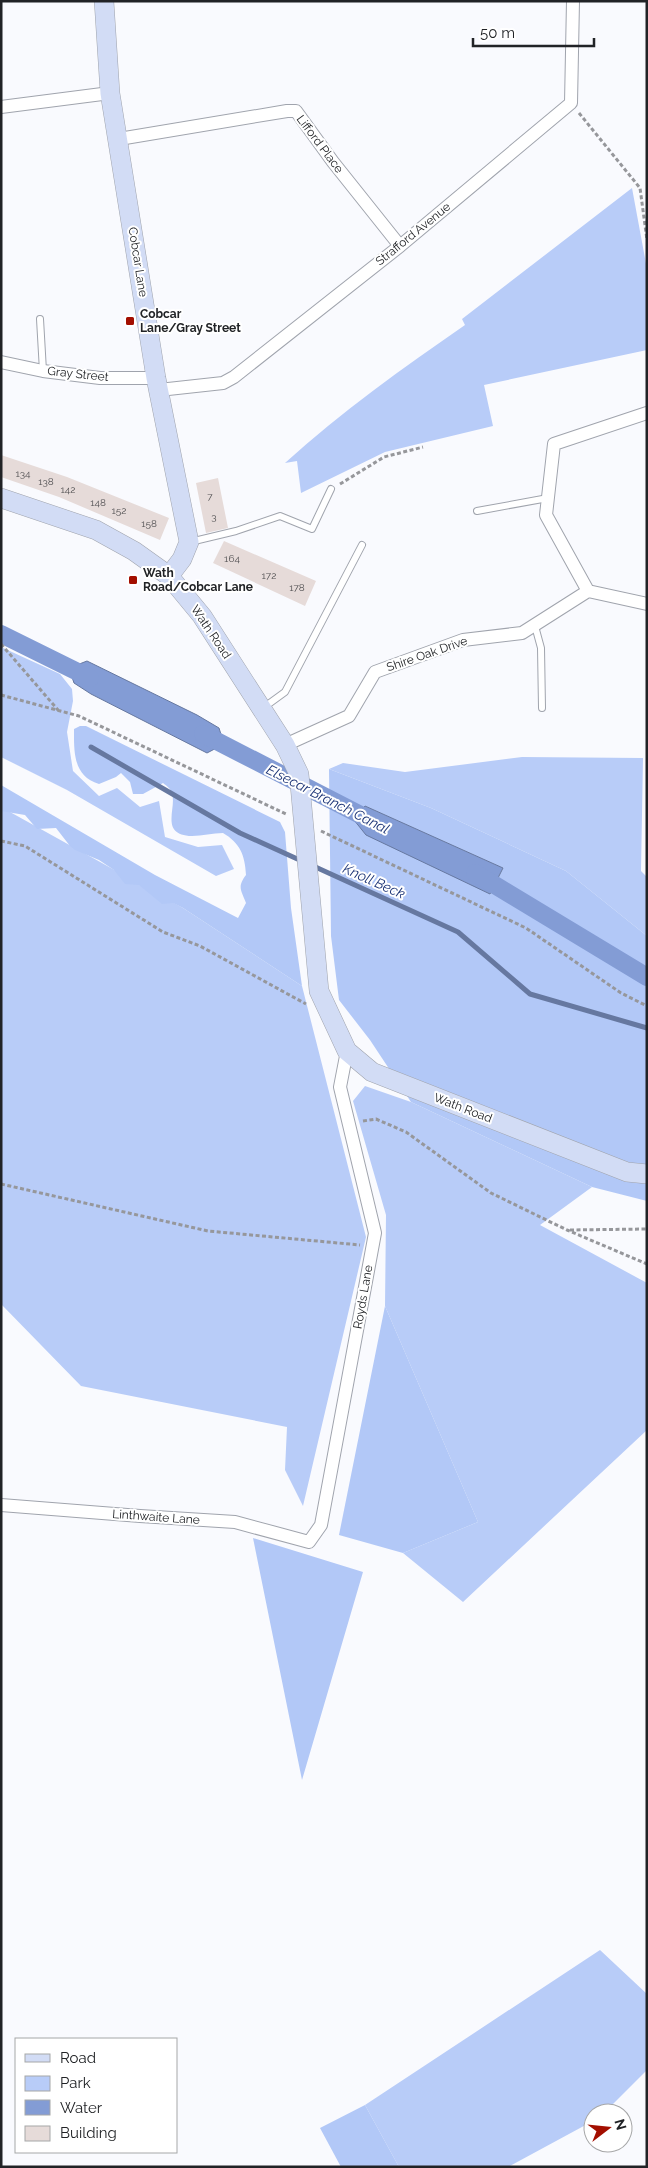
<svg xmlns="http://www.w3.org/2000/svg" width="648" height="2168" font-family="Raleway,sans-serif">
  <rect width="100%" height="100%" fill="#f9fafe"/>
  <path fill="#b8ccf8" d="M632,188L647,269V350L484,385L493,426L385,452L301,493L297,461L285,463C341,412 403,368 465,325L462,319Z
    M1,647L60,674L72,689L73,701L67,732L73,771L99,796L117,788L140,807L159,801L165,837L198,847L222,845L234,869L216,876L67,790L1,757Z
    M522,757L643,758L641,871L647,877V936L566,871L431,808L329,769L343,763L405,772Z
    M1,807L183,908L302,986L366,1237L303,1506L285,1470L287,1427L81,1386L1,1304Z
    M365,1086L411,1102L592,1187L540,1225L647,1283V1430L463,1602L403,1553L478,1522L385,1306L386,1215L353,1101Z
    M600,1950L647,1994V2070L604,2113H593V2121L508,2167H399L365,2105Z"/>
  <path fill="#b2c8f7" fill-rule="evenodd" d="M80,726H86L280,822L285,832L291,908L302,986L183,908L173,903L162,904L139,885L125,884L114,870L99,860L75,850L70,846L56,828L37,829L25,815L1,811V785L155,875L238,918L246,903C241,890 237,887 246,875C245,855 240,843 223,833C213,833 202,836 192,836C159,835 177,808 172,794C171,789 167,786 163,783L143,794H133L130,782L121,773L116,777L99,784C73,776 74,752 74,729Z
    M329,769L431,808L566,871L647,936V1201L592,1187L411,1102L370,1040L339,1000L331,936ZM365,806L503,868L490,894L355,820Z
    M385,1306L478,1522L403,1553L339,1535Z
    M253,1538L363,1572L302,1780Z
    M365,2105L399,2167H341L320,2128Z"/>
  <path fill="#839cd5" stroke="#6678a0" d="M87,661L197,715L219,728L224,744L207,753L91,694L74,683L69,668Z
    M365,806L503,868L490,894L366,835L354,820Z"/>
  <g fill="none" stroke-linecap="round" stroke-linejoin="round">
    <path stroke="#6678a0" stroke-width="5" d="M91,747L240,833L304,862
      M311,865L458,932L530,994L647,1028"/>
    <path stroke="#839cd5" stroke-width="18" d="M1,634L90,678
      M203,734L380,825
      M475,873L647,977"/>
  </g>
  <path fill="#e6dbd9" d="M1,455L67,477L169,518L160,540L59,497L1,477Z
    M218,478L228,528L206,533L196,483Z
    M224,541L316,581L305,606L213,563Z"/>
  <g fill="none" stroke-linecap="round" stroke-linejoin="round">
    <defs>
      <path id="lane" d="M40,319L43,371
        M477,511L548,498
        M190,542L236,531L280,516L312,529L331,489
        M535,626L541,648L542,708
        M263,708L285,692L362,545"/>
      <path id="street" d="M1,107L110,93
        M119,139L287,111H296L333,162L400,246
        M1,362L43,371L100,378H156
        M159,390L223,383L234,377L400,246L571,103L573,1
        M588,591L546,515L554,444L647,413
        M285,745L349,716L375,672L463,640L522,633L588,591L647,604
        M1,1505L140,1516L235,1522L309,1542L321,1525L375,1233L340,1087L347,1051"/>
      <path id="secondary" d="M104,1L110,93L156,378L189,542L182,559L169,576
        M1,498L96,530L134,551L169,576L202,616L285,745L299,774L319,991L347,1051L372,1072L627,1172L647,1174"/>
    </defs>
    <use href="#lane" stroke="#a0a4ad" stroke-width="8"/>
    <use href="#street" stroke="#a0a4ad" stroke-width="14"/>
    <use href="#secondary" stroke="#a0a4ad" stroke-width="20"/>
    <path stroke="#96979b" stroke-width="3" stroke-dasharray="4 2.5" stroke-linecap="butt" d="M579,113L640,188L647,240
      M340,484L384,457L423,447
      M1,644L58,710
      M1,695L79,716L286,814
      M321,831L526,928L621,993L647,1006
      M1,841L25,846L163,932L200,946L306,1004
      M363,1121L376,1119L406,1132L491,1193L567,1230L647,1264
      M1,1184L208,1231L360,1245
      M570,1230L647,1229"/>
    <use href="#lane" stroke="#fff" stroke-width="6"/>
    <use href="#street" stroke="#fff" stroke-width="12"/>
    <use href="#secondary" stroke="#d2dcf5" stroke-width="19"/>
  </g>
  <g fill="#a30e00" stroke="#fff" stroke-width="2">
    <rect x="125" y="316" width="10" height="10" rx="2.5"/>
    <rect x="128" y="575" width="10" height="10" rx="2.5"/>
  </g>
  <g text-anchor="middle" stroke-width="4" stroke-linejoin="round" paint-order="stroke">
    <g font-size="10" fill="#525153">
      <text x="23" y="477">134</text>
      <text x="46" y="485">138</text>
      <text x="68" y="493">142</text>
      <text x="210" y="500">7</text>
      <text x="98" y="506">148</text>
      <text x="119" y="514">152</text>
      <text x="214" y="520">3</text>
      <text x="149" y="527">158</text>
      <text x="232" y="562">164</text>
      <text x="269" y="579">172</text>
      <text x="297" y="591">178</text>
    </g>
    <g font-size="12" fill="#212326" stroke="#fff">
      <text transform="translate(320 144) rotate(53)" y="4">Lifford Place</text>
      <text transform="translate(413 234) rotate(-39)" y="4">Strafford Avenue</text>
      <text transform="translate(138 262) rotate(81)" y="4">Cobcar Lane</text>
      <text transform="translate(78 374) rotate(6)" y="4">Gray Street</text>
      <text transform="translate(211 632) rotate(56)" y="4">Wath Road</text>
      <text transform="translate(427 654) rotate(-19)" y="4">Shire Oak Drive</text>
      <text transform="translate(463 1108) rotate(21)" y="4">Wath Road</text>
      <text transform="translate(363 1297) rotate(-80)" y="4">Royds Lane</text>
      <text transform="translate(156 1517) rotate(4)" y="4">Linthwaite Lane</text>
    </g>
    <g font-size="12" font-weight="bold" fill="#212326" stroke="#fff" text-anchor="start">
      <text x="140" y="318">Cobcar<tspan x="140" dy="14">Lane/Gray Street</tspan></text>
      <text x="143" y="577">Wath<tspan x="143" dy="14">Road/Cobcar Lane</tspan></text>
    </g>
    <g font-size="14" font-style="italic" fill="#1c3476" stroke="#fff">
      <text transform="translate(328 799) rotate(27)" y="5">Elsecar Branch Canal</text>
      <text transform="translate(374 881) rotate(24)" y="5">Knoll Beck</text>
    </g>
  </g>
  <rect width="648" height="2168" fill="none" stroke="#212326" stroke-width="5"/>
  <rect x="15" y="2038" width="162" height="115" fill="#ffffff" stroke="#a6a7a8"/>
  <rect x="25" y="2054" width="25" height="8" fill="#d2dcf5" stroke="#a6a7a8"/>
  <text x="60" y="2063" font-size="15" fill="#212326">Road</text>
  <rect x="25" y="2076" width="25" height="15" fill="#b8ccf8" stroke="#a6a7a8"/>
  <text x="60" y="2088" font-size="15" fill="#212326">Park</text>
  <rect x="25" y="2100" width="25" height="15" fill="#839cd5" stroke="#a6a7a8"/>
  <text x="60" y="2113" font-size="15" fill="#212326">Water</text>
  <rect x="25" y="2126" width="25" height="15" fill="#e6dbd9" stroke="#a6a7a8"/>
  <text x="60" y="2138" font-size="15" fill="#212326">Building</text>
  <g transform="translate(608 2128) rotate(74)"><circle r="24" fill="#ffffff" stroke="#a6a7a8"/>
  <path d="M0-4L9 19L0 12L-9 19Z" fill="#a30e00"/>
  <text y="-8" font-size="14" font-weight="bold" text-anchor="middle" fill="#212326">N</text>
  </g>
  <path d="M473 38v8h121v-8" fill="none" stroke="#212326" stroke-width="2.5"/>
  <text x="480" y="38" font-size="15" fill="#212326" stroke="#ffffff" stroke-width="4" paint-order="stroke">50 m</text>
</svg>
